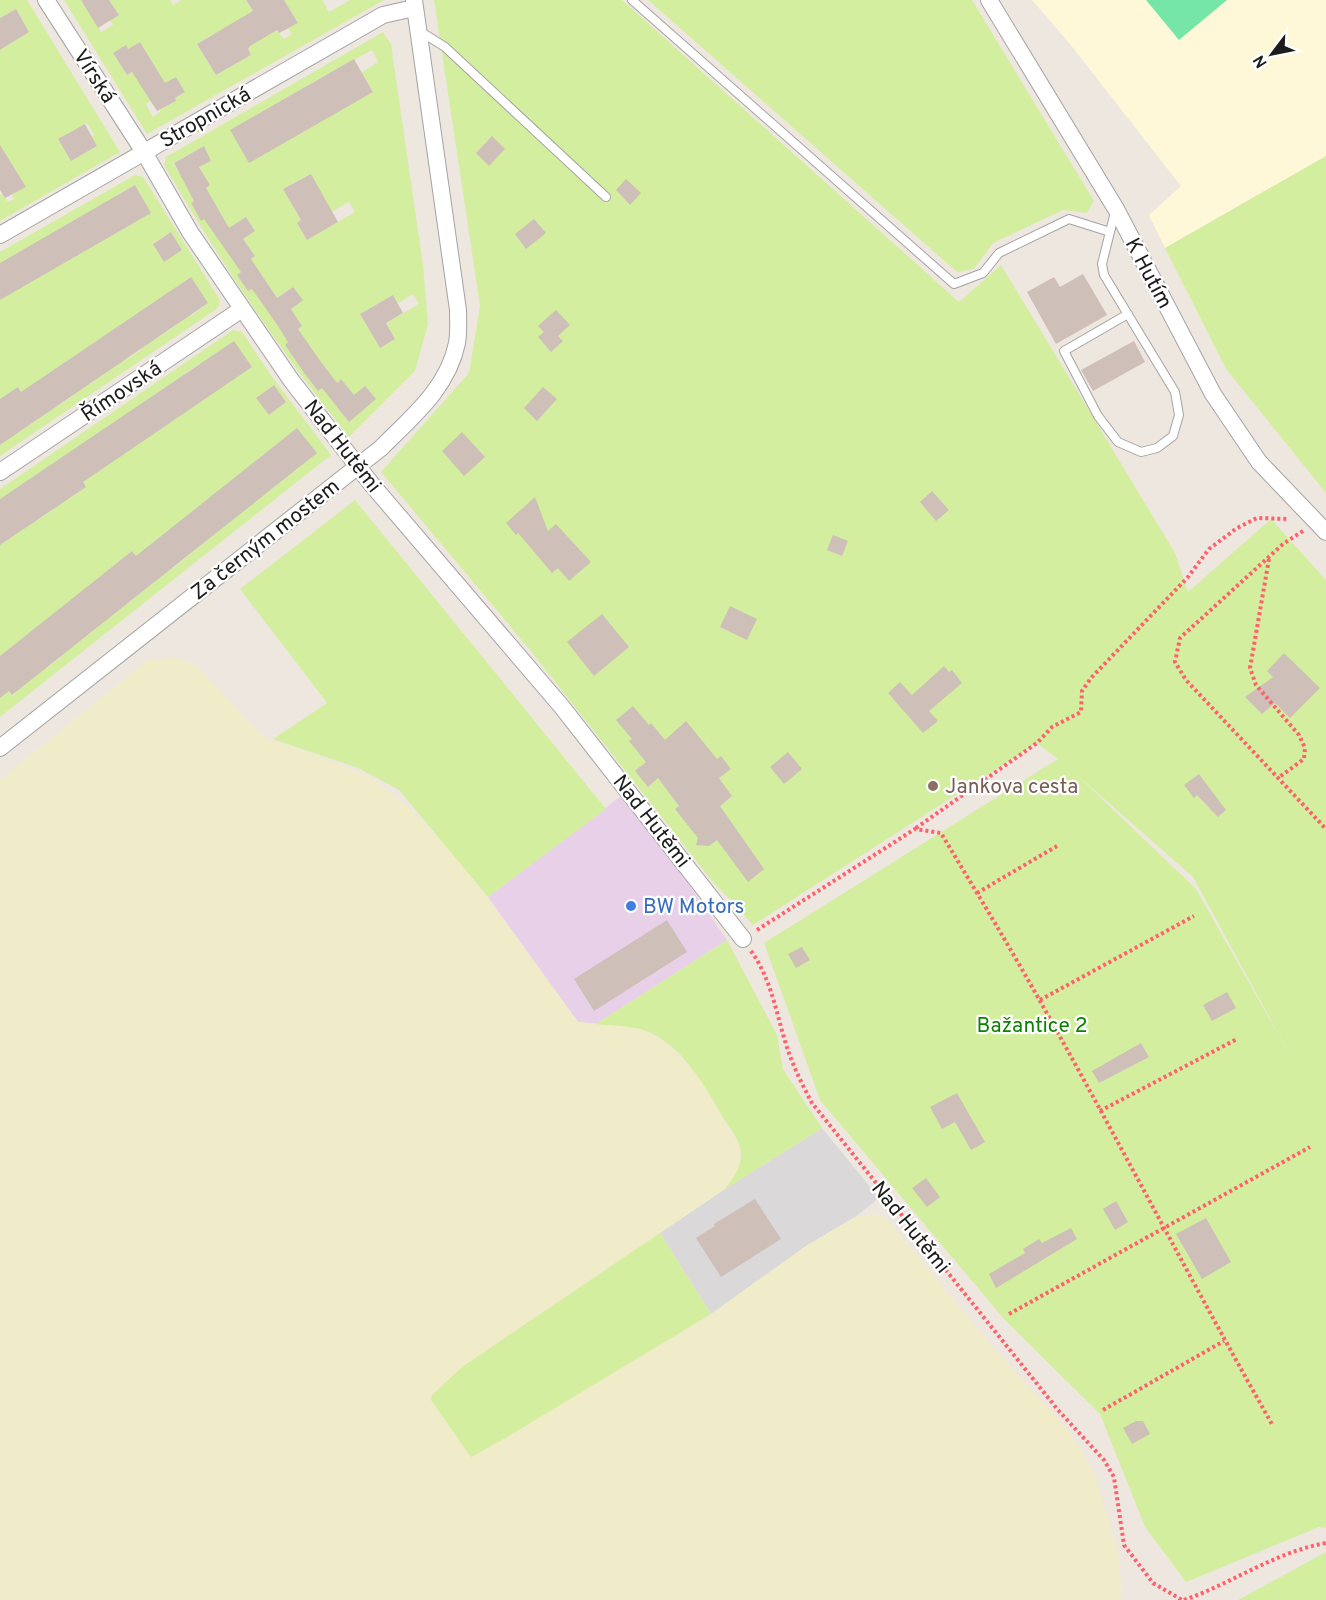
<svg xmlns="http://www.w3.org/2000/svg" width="1326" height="1600" font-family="Overpass,sans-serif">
  <rect width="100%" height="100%" fill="#eee7e0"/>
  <path fill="#dad8d9" d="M822,1128L879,1198L855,1217L806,1246L711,1314L660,1233L725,1189Z"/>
  <path fill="#e8d1e8" d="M621,796L658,840L727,940L596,1024L578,1022L488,897Z"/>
  <path fill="#fff8d8" d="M1032,0H1326V156L1165,248L1149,215L1181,186L1070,44Z"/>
  <path fill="#f0ecc9" d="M175,658L196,665L257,731L271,740L316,755L370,777L406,805L446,846L478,885L578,1022L625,1026L646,1031L667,1043L697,1074L740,1147V1161L736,1175L725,1189L462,1367L474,1456L711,1314L806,1246L855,1217L873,1214L885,1217L991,1345L1063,1424L1083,1453L1094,1473L1118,1552L1122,1596L1120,1600H0V780L148,660Z"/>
  <path fill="#d4eea0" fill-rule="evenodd" d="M0,0H27L120,152L0,221V194L3,195L8,202L14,199L12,195L25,187L0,158V50L29,32L16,9L0,18ZM87,123L94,135L92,137L97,146L71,161L58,139Z
    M64,0H81L101,32L113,25L110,20L119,15L109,0H170L173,5L181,0H246L267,36L277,30L284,39L292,34L288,28L298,23L284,0H322L329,12L350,0H384L147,134ZM239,27L250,47L248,49L251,55L216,75L197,44L213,34ZM140,42L151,60L127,75L113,53L117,50L120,54ZM176,77L185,92L175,98L176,101L160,110V112L153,117L146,104L152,100L149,93Z
    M434,0H622L959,302L1001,265L1175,553L1188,592L1271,519L1326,580V1528L1319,1527L1186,1582L1145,1527L1100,1414L1004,1319L820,1100L764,943L1058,759L1037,743L753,925L709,877L530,650L381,472L469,373L480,306ZM1077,775L1193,877L1291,1057L1196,889Z
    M648,0H972L1094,201L1087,213L1063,210L993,243L974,269L957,272Z
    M383,32L391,44L423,265L428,324L415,371L349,437C280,351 219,260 164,165L166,157ZM372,50L378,62L362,72L373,92L355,102L350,92L301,89ZM204,146L211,161L199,167L210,185L203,189L201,220L191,203L196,200L173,163ZM310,174L328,204L315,213L319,219L349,202L355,212L307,240L297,223L301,220L283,189ZM246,217L255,231L243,239L255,256L249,261L265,280L249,291L237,275L242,271L217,236ZM293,287L302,300L291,309L302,326L296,330V360L285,345L290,341L264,306ZM413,294L419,304L386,323L395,339L380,348L360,314L393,295L398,303ZM321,363L335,384L341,379L364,408L348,421L323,387L318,391L306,375Z
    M1326,156V493L1226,369L1165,248Z
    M135,175L143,177L220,300L218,308L0,456V445L6,441L3,437L22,430L39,419L18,387L0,413V300L28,247L10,257L0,269V252ZM135,185L150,212L132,223L117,195ZM171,232L182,250L164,261L153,243ZM190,277L208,303L192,315L174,289ZM156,301L174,327L157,338L154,334L138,345L141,350L124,361L106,335ZM88,347L106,373L90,384L87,380L70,391L73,396L56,407L38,381Z
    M233,330L242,332L270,374L331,455L0,717V698L9,691L13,695L28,682L5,653L0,656V543L2,544L18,533L0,506V489ZM199,364L217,390L200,402L149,398L166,387L170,391L183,375ZM273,385L286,402L269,415L257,398ZM264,454L284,479L268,492H217L233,479L238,485L248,467ZM86,487L69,499L62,490L52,510L36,521L14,490ZM200,505L220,530L173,568L153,543L169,530L174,536L184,518ZM132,551L156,581L109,618L85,589ZM69,602L92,632L76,644L58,653L61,657L45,669L21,640Z
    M355,500L606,809L488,897L399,790L358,768L273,739L327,703L240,589Z
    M727,940L777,1035L783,1069L822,1128L725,1189C735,1177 744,1163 740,1147C738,1138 729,1127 724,1119C705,1087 684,1046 646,1031C630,1025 612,1026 596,1024Z
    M660,1233L711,1314L502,1440L471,1457L431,1400L432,1395L462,1367Z
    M1326,1552V1600H1238Z"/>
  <path fill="#75e6a7" d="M1146,0H1227L1179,40Z"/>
  <path fill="#cebfb9" d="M81,0H109L119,15L98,28Z
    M246,0H284L298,23L279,33L277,30L250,46L248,49L251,55L216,75L197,44L253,11Z
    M16,9L29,32L0,50V18Z
    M140,42L165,83L176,77L185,92L175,98L176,101L157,111L132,72L127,75L113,53L126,45L128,49Z
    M354,59L373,92L249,163L230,130Z
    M85,124L97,146L71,161L58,139Z
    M492,136L505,149L489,166L476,153Z
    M0,145L26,187L5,198L0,190Z
    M204,146L211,161L199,167L210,185L206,188L229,228L246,217L255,231L243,239L255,256L251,259L277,298L293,287L303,300L291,309L302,326L298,329L321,362L337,383L341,379L354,395L365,386L376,399L349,422L322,388L318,391L305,374L285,345L288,342L278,326L252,289L248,291L237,275L241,272L204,219L201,221L191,203L194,201L174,163Z
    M311,174L338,222L307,240L297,223L301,220L283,189Z
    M626,179L641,193L630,205L616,190Z
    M135,185L151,213L0,300V263Z
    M534,219L546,233L526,249L515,234Z
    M171,232L182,250L164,262L153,244Z
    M1083,274L1107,315L1056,344L1027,292L1054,277L1060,287Z
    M191,277L208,303L0,445V399L18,387L21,392Z
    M393,295L403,313L386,323L395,339L380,348L360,314Z
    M556,310L570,325L558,336L563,341L551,352L538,337L544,332L538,326Z
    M234,341L252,367L83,482L86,487L0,545V499Z
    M1134,341L1145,362L1093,391L1081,370Z
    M274,385L286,402L269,415L256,398Z
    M543,387L557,399L537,421L524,408Z
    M297,428L317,453L12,695L9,691L0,698V656L132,551L136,556Z
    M462,432L485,457L464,476L442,451Z
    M932,491L949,510L936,521L920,502Z
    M535,497L548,531L556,524L591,562L569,581L558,568L552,573L518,533L516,535L506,523Z
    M833,535L848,541L842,556L827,550Z
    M730,606L757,619L747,640L720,627Z
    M602,614L629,647L594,676L567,642Z
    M1284,653L1320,688L1290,718L1275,703L1262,714L1245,697L1273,677L1267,671Z
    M944,666L949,672L952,670L962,683L929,711L938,721L923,733L888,693L900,682L912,695Z
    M633,706L649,725L651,723L665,740L686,721L717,759L721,756L731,769L719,778L732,796L720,806L764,869L748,882L717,840L709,846L696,845L698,838L675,809L679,806L658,778L648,787L635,771L646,762L629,741L632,739L616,720Z
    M788,752L802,769L784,784L770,767Z
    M1199,774L1226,810L1218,817L1197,795L1194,798L1184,785Z
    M667,920L687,952L594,1011L574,979Z
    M802,947L810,960L796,968L788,954Z
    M1227,992L1236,1008L1212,1021L1203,1005Z
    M1141,1043L1149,1057L1099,1083L1092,1071Z
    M957,1093L985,1142L971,1150L955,1122L942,1129L930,1107Z
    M926,1178L940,1197L927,1207L912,1188Z
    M755,1199L781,1239L721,1277L696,1238L715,1226L714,1224Z
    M1116,1201L1128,1222L1115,1230L1103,1209Z
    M1206,1218L1231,1262L1202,1279L1176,1234Z
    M1071,1228L1077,1239L996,1288L989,1274L1025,1253L1023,1249L1039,1239L1042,1243Z
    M1136,1421H1143L1150,1434L1132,1444L1123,1428Z"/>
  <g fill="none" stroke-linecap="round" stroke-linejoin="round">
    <defs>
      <path id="lane" d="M632,0L954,284L983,273L999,253L1069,219L1110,232
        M418,30L445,47L606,197
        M1115,212L1102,264L1104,275L1175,392L1179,415L1173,436L1157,448L1141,452L1118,442L1098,416L1064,351L1128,314"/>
      <path id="street" d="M46,0L144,152L190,232L291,380L373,486L562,707L743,939
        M989,0L1116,209L1213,394L1259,462L1326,532
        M0,235L383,15L414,8
        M0,472L242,309
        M0,748L381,448C412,417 448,388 457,343C459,332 458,320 458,310L414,0"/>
    </defs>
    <use href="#lane" stroke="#a3a3a3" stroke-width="10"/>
    <use href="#street" stroke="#a3a3a3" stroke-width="18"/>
    <path stroke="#ff606b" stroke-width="4" stroke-dasharray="3 3" stroke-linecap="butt" d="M1303,531L1283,544L1180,638L1175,662L1186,680L1326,829
      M1269,559L1250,668L1256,685L1299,735L1305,748L1304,759L1278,778
      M916,828L1037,743L1052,727L1081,712L1082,691L1091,678L1188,577L1209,549L1237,528L1257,518L1288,519
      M977,893L1057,846
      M757,930L915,829L941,833C974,888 1008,944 1040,1001C1119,1141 1193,1285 1273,1426
      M751,951C774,983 777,1021 790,1056C796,1072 804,1088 812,1103L1058,1410L1104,1460L1114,1477L1124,1545L1153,1583L1182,1600
      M1040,1000L1194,916
      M1100,1111L1237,1039
      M1009,1314L1310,1147
      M1103,1410L1224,1341
      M1184,1600C1233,1583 1275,1552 1326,1543"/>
    <use href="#lane" stroke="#fff" stroke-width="8"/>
    <use href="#street" stroke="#fff" stroke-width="16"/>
  </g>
  <circle fill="#8d6e63" stroke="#fff" stroke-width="2" cx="933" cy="786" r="6"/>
  <circle fill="#3f7fe0" stroke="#fff" stroke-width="2" cx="631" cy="906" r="6"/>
  <g text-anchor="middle" stroke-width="4.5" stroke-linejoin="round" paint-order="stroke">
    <g font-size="21" fill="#1c1c1c" stroke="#fff">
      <text transform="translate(95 76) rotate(57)" y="7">Vírská</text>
      <text transform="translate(205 117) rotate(-30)" y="7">Stropnická</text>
      <text transform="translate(1149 273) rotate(62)" y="7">K Hutím</text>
      <text transform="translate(121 391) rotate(-34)" y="7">Římovská</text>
      <text transform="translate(343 446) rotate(52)" y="7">Nad Hutěmi</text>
      <text transform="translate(265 539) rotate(-38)" y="7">Za černým mostem</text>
      <text transform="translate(652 821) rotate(52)" y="7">Nad Hutěmi</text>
      <text transform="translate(911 1227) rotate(51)" y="7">Nad Hutěmi</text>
    </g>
    <g font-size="21" fill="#785e54" stroke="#fff" text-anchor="start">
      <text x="945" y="793">Jankova cesta</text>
    </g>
    <g font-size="21" fill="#366cbe" stroke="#fff" text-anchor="start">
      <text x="643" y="913">BW Motors</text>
    </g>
    <g font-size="21" fill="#0c8201" stroke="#fff">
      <text x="1032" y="1032">Bažantice 2</text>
    </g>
  </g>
  <g transform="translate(1272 54) rotate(238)" stroke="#ffffff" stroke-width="4.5" paint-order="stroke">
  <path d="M0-4.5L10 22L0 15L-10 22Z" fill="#1c1c1c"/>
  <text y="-9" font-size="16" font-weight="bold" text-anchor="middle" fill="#1c1c1c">N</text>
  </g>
</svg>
